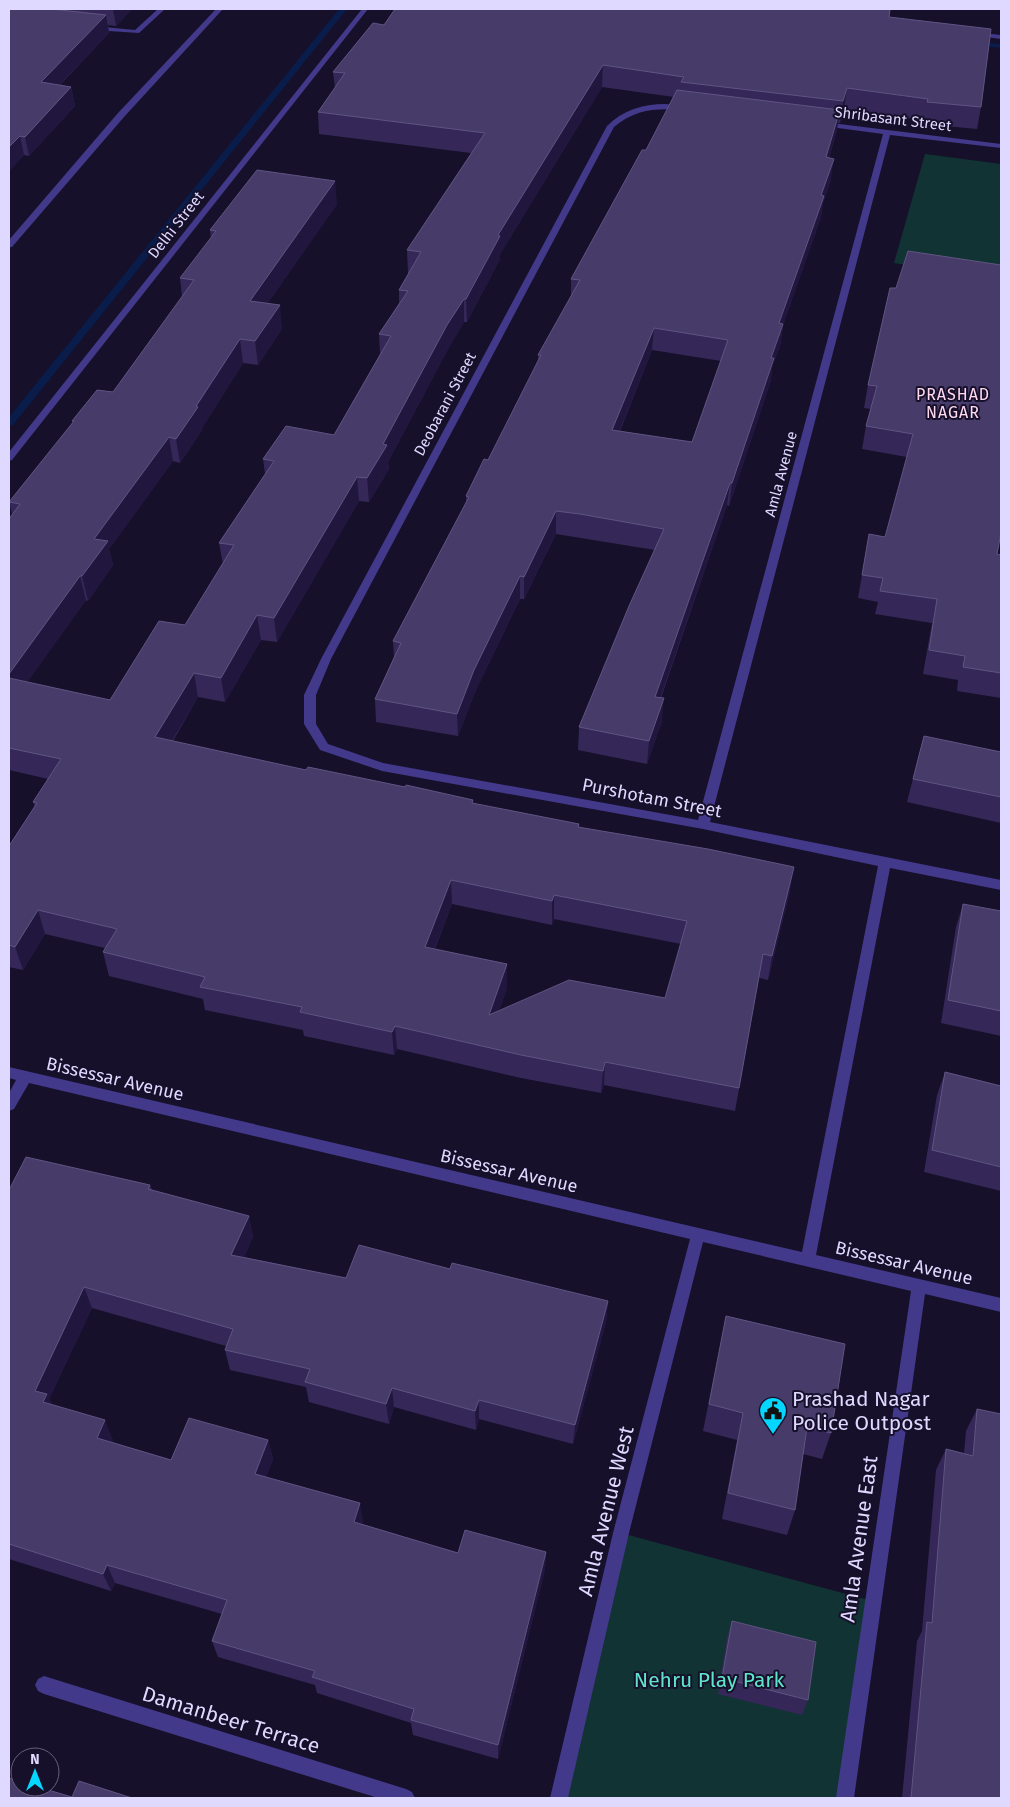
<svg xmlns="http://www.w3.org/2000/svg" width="1010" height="1807" font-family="'Fira Sans',sans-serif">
  <rect width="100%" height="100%" fill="#16102a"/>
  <path fill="#123334" d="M925,154L1001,164V279L894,263Z
    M621,1533L872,1601L845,1798H559Z"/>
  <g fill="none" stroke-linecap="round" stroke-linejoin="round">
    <path fill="#091c4a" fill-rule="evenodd" d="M339,9H347L13,425L9,426V417Z
      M969,41L1001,44V48L972,45L968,43Z"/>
    <path fill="#42398a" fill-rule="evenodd" d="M158,9H165L139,33L93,30L90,28L93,26L135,30Z
      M216,9H223L124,117L12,247H9V240L118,113Z
      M362,9H368L12,460L9,461V452Z
      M974,32L1001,35V39L972,35V33Z
      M665,104L686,106L690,108L686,110C658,108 636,108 614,127L331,659L316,695V724L328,744L383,763L698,820L883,134L823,126L819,124L823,122L1001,144V148L890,135L710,822L1001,880V890L890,868L816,1255L1001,1298V1312L925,1294L854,1798H836L911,1291L703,1242L629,1533L568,1798H550L613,1533L690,1239L29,1083L14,1109L9,1111V1093L16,1080L9,1078V1067L802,1252L878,866L703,829L382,771L320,750L304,724V695L321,659L607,126C623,110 643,104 665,104Z
      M44,1676L406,1789L412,1792L415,1798H378L44,1694L38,1691L35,1685L38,1679Z"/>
  </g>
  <path fill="#352859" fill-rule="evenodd" d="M9,9H132L116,26L108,25L109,33L60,85L71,87L75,106L29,156L24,155L9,171Z
    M395,9H891L889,18L981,107L977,129L923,124L924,120L844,110L840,123H838L837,130L829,158L831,179L823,203L821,217L783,325L780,346L772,367L771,380L729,506L727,505L661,698L662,721L647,764L578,750L579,727L655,550L556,534L524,599H520L475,692L458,736L376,722L375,699L394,657L393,641L466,503V496L488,460L538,361V355L571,297V279L646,150L674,97L602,87L500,254V259L467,322H464L448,349L388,462L389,469L369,502L359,501L277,642L261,640L225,702L198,697L173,741L306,770L405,787L473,800V803L579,824V827L790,891L768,980L759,978L735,1111L604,1085L601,1093L521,1078L397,1049L394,1055L304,1036L303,1030L205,1010L203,999L109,976L103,952L105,948L45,934L23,970L9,967V846L35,807L33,802L48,779L9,770V519L12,514L9,502L73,423L72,421L113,392L182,297L180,278L211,238L210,230L337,204L267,304L282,329L258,365L243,363L202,428V430L180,463L173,461L109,549L113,565L88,601L86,600L27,682L110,700L185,625L223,564L219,543L265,474L263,459L334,435L380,354L379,334L399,303V290L409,273H408L407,250L471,153L319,134L318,112L335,88L333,72L384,25ZM652,350L721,361L692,442L620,431ZM452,904L552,925L554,919L681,944L665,998L499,1011L507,988V964L435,949Z
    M890,288L997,554L1001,555V698L957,691L958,680L923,674L932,623L875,614L878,602L858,598L869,534L885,537L907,457L862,449L866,426L871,409L864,408L868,385Z
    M924,736L1001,752V823L907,802Z
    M963,904L1001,911V1036L941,1023L956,927Z
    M945,1072L1001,1086V1191L924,1172L937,1095Z
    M150,1185L152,1190L249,1216L253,1237L244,1257L346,1278L450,1269L608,1301L606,1322L573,1444L479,1419L476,1430L394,1407L389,1424L309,1402L306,1387L230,1370L225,1350L226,1346L92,1308L49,1399L52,1405L113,1440L111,1442L171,1460L268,1440L273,1459L266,1477L363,1521L362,1524L458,1553L546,1552L545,1569L498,1759L413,1735L411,1723L317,1693L315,1685L218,1657L212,1641L222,1614L115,1583L111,1591L9,1559V1190Z
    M726,1316L831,1433L822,1459L803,1454L795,1510L787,1535L722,1519L737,1440L703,1431Z
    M977,1409L1001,1798H902L917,1641L922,1631L936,1470L946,1449L964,1453L966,1431Z
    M732,1621L808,1700L802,1715L718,1694L727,1638Z"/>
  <path fill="#21173e" d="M113,9H132L116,26Z
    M106,15L109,33L44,101L41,82Z
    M603,65L602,87L500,254V259L467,322L466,299L498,235Z
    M71,87L75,106L29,156L25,137Z
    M847,88L844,110L840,123L843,101Z
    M840,110L837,130L823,178L826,157Z
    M20,136L24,155L9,171V147Z
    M834,159L831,179L823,203L821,217L783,325L780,346L772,367L771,380L729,506L732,483L771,358L779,323Z
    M335,181L337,204L253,324L250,301Z
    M464,299V322L448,349L388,462L389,469L369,502L367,478L383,444L447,325Z
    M280,305L282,329L258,365L255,341Z
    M654,328L652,350L611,452L612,430Z
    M240,339L243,363L202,428V430L180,463L176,439Z
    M169,437L173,461L109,549L113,565L88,601L82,576L94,539Z
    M357,477L359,501L277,642L274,618Z
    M730,483L727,505L653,719L655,697Z
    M556,511V534L524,599V577Z
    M80,576L86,600L13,702L9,687V674Z
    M520,576V599L475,692L458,736L457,714L474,670Z
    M257,615L261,640L225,702L221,678Z
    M194,673L198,697L160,761L155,737Z
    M664,698L662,721L647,764L649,741Z
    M794,867L790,891L768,980L772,956Z
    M451,880L452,904L426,971L425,947Z
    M554,895V919L552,925V901Z
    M38,910L45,934L23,970L15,947Z
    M507,964V988L490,1038L489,1015Z
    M395,1026L397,1049L394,1055L392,1032Z
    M605,1062L604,1085L601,1093L603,1071Z
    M249,1216L253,1237L236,1276L231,1255Z
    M84,1287L92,1308L49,1399L56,1414L53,1422L35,1391Z
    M608,1301L606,1322L573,1444L575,1425Z
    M392,1388L394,1407L389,1424L386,1404Z
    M479,1400V1419L476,1430L475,1411Z
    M105,1420L113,1440L105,1457L97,1438Z
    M268,1440L273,1459L260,1493L255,1474Z
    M360,1503L363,1521L357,1540L354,1522Z
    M546,1552L545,1569L498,1759V1745Z
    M107,1565L115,1583L111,1591L103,1574Z"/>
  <path fill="#473b6a" stroke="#5f5482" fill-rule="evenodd" d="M9,9H51L106,15L41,82L71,87L25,137L20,136L9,147Z
    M395,9H890L889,17L991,29L981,107L927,102L928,99L847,88L843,101L681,82L684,77L603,65L498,235L500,236L466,299H464L447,325L383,444L387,445L367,478L357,477L274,618L257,615L221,678L194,673L155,737L306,770L308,767L405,787L406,785L473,800L472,803L579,824L578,827L708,849L794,867L772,956L763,954L739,1088L605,1062L603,1071L521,1055L395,1026L392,1032L300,1012L302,1007L200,987L205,977L103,952L117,929L38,910L15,947L9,945V846L37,803L33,802L61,759L9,748V678L110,700L159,621L185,625L234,545L219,543L274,461L263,459L286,426L334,435L391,336L379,334L408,291L399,290L421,252L407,250L485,133L318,112L345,73L333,72L373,23L384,25ZM451,880L552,901L554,895L687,921L665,998L569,980L489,1015L507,964L425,947Z
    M677,90L840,110L826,157L834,159L821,195L824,196L779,323L783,324L771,358H774L732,483H730L655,697L664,698L649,741L579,727L629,606L664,529L580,514L556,511L524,577L520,576L474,670L457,714L375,699L401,643L393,641L469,497L466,496L484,459L488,460L541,355H538L580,280L571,279L642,150H646ZM654,328L728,340L692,442L612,430Z
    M257,170L335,181L250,301L280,305L255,341L240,339L196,406L198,407L176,439L169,437L94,539L108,541L82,576H80L9,674V519L20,504L9,502L74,421H72L97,390L113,392L194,280L180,278L216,231L210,230Z
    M908,251L1001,265V533L997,554L1001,555V673L963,667L965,656L929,650L937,599L880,591L883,578L862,575L869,534L885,537L913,434L866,426L877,386L868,385L890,288H896Z
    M924,736L1001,752V797L913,779Z
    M963,904L1001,911V1011L948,1000Z
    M945,1072L1001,1086V1167L932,1150Z
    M26,1157L150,1185L148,1189L249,1216L231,1255L346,1278L359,1245L450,1269L452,1263L608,1301L575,1425L479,1400L475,1411L392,1388L386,1404L305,1382L310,1369L225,1350L233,1329L84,1287L35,1391L47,1394L43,1402L105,1420L97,1438L171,1460L189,1418L268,1440L255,1474L360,1503L354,1522L458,1553L465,1530L546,1552L498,1745L411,1720L414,1709L312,1677L315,1671L212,1641L227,1600L107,1565L103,1574L9,1544V1190Z
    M726,1316L845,1344L831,1433L807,1427L795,1510L728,1493L743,1413L709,1404Z
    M977,1409L1001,1414V1798H911L927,1622L932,1623L946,1449L973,1456Z
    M732,1621L816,1642L808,1700L722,1678Z
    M9,1778L20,1781V1787H38L72,1797L79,1781L132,1798H9Z"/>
  <defs>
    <symbol id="civic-pin" viewBox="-11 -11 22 30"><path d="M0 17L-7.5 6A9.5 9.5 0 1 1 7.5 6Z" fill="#04d6ff" stroke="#16102a"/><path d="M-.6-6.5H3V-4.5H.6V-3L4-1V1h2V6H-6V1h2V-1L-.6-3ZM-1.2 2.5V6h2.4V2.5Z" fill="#111"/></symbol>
  </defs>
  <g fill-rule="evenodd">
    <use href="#civic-pin" x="757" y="1395" width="32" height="43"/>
  </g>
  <g text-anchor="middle" stroke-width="4" stroke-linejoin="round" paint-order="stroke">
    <g font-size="15" fill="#dfd8ff" stroke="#16102a">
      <text transform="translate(893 119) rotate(7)" y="5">Shribasant Street</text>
      <text transform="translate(176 225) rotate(-52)" y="5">Delhi Street</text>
      <text transform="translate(445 404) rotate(-62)" y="5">Deobarani Street</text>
      <text transform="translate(781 474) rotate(-75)" y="5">Amla Avenue</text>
    </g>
    <g font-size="16" letter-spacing="1" fill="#ffdaef" stroke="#16102a">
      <text x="953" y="400">PRASHAD<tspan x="953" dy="18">NAGAR</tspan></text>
    </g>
    <g font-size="18" fill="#dfd8ff" stroke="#16102a">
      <text transform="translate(652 798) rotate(11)" y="6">Purshotam Street</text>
      <text transform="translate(115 1079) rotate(13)" y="6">Bissessar Avenue</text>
      <text transform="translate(509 1171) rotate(13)" y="6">Bissessar Avenue</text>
      <text transform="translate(904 1263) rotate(13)" y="6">Bissessar Avenue</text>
    </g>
    <g font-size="21" fill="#dfd8ff" stroke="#16102a" text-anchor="start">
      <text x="792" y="1406">Prashad Nagar<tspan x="792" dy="24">Police Outpost</tspan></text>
    </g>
    <g font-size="21" fill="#dfd8ff" stroke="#16102a">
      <text transform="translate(606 1511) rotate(-76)" y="7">Amla Avenue West</text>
      <text transform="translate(859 1539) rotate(-82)" y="7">Amla Avenue East</text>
      <text transform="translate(231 1720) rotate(17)" y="7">Damanbeer Terrace</text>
    </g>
    <g font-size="21" fill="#5fe4cc" stroke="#16102a">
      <text x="709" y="1687">Nehru Play Park</text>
    </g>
  </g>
  <rect width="1010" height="1807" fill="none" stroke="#dfd8ff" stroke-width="20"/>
  <g transform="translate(35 1772)"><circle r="24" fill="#16102a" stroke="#66607f"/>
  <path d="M0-4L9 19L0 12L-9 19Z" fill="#04d6ff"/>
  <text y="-8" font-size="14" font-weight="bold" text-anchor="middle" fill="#dfd8ff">N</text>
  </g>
</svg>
